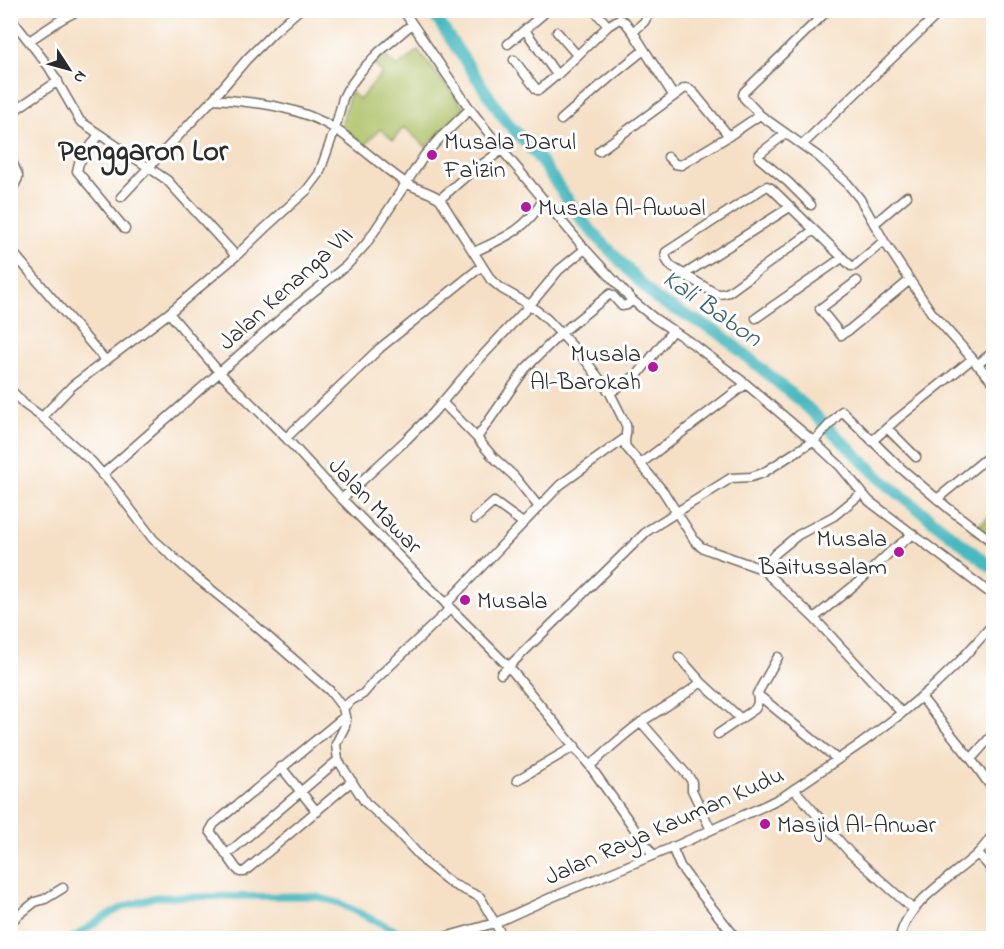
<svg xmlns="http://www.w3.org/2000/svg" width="1004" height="949" font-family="'Indie Flower',sans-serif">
  <rect width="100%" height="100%" fill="#fff"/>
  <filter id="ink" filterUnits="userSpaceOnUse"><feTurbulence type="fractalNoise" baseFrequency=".0167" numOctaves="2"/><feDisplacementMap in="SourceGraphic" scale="12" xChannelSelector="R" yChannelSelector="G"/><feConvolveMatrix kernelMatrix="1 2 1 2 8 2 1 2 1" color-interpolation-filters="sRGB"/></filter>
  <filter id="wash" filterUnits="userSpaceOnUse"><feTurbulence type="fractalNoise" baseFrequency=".008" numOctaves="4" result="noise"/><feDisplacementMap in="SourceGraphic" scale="24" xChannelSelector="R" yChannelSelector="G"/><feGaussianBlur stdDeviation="1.35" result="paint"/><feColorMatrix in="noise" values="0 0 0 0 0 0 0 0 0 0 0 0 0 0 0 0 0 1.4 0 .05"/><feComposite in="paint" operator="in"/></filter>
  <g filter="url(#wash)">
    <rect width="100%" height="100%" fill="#f5e0c6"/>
    <path fill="#abc064" stroke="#6b7648" stroke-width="1.5" d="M418,50L464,108L426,147L404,127L393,140L380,129L365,145L341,127L350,92L360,99L382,73L374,64L384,54L397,67Z
      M993,513V547L972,531Z"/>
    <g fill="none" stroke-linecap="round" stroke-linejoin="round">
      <path stroke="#4ab9c0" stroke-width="7" d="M73,938L104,917L123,907L155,897L307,896L318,897L339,903L411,938"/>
      <path stroke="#4ab9c0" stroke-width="12" d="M431,10L505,120L535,153L585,224L656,299L719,333L808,408L883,481L994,569"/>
    </g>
  </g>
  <g filter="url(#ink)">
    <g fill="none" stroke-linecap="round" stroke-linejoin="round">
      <defs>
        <path id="minor" d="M403,10L470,109L502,150L585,249L632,300L654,318L693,344L746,384L813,441L840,466L869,501L994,596
          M594,10L608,26
          M828,10L744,92L743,95L744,98L760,115L819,157L847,183L860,199L884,241L931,312L994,383
          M10,17L49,67L80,121L167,180L236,256
          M525,30L557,75
          M557,32L577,55
          M633,32L644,22L651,10
          M29,41L62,19L79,10
          M508,44L548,10
          M514,60L537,90H539L557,75L608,26L619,19L625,22L633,32L673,95
          M213,99C256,102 300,106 337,130C360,146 380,165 403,181C414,189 429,191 440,199L491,280L502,289L530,305L547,319L576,350L586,361L610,393L626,425C628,433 623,440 626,447L663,491L695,541L701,547L711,551L762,569L814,618L902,713
          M10,116L18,108L58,81
          M561,120L609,78L644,50
          M99,134L79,163L77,171L125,229
          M785,134L762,152L759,155V158L788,182L811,205
          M802,145L942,10
          M599,151L685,88L689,89L694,93L729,136L760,115
          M10,157L18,175V178L10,194
          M668,157L675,164L681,165L729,136
          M121,197L213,99L247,59L273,33L299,10
          M440,199L465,177L502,150
          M874,224L907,196
          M814,230L729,292C723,294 719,295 713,292L672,267C668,263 664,258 666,252L767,186L771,188L851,266H854L884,241
          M10,249L106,361
          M474,252C504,238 526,230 543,200
          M685,274L790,207
          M857,281L820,309L841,335L849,330L910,280
          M169,313L220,373L286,438L342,499L509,667L590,766L653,855
          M756,318L842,258
          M977,365L994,351
          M10,389L24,404L42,417L91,461L113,486L153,539L192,574L250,621L330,691L343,708L346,721L345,726L336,744L338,760L365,802L394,828L427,864L452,884L480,897L500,932L505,938
          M610,393L639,373L673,330
          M442,402L477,438
          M42,417L72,386L169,313L236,256L265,228L307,190L319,174L335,129L343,98L347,90L361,71L379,52L412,24
          M887,428L916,457
          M286,438L380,348L482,266
          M872,441L896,420L972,359
          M640,464L746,384
          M102,475L292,309L347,265L366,244L424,156L440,138L470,109
          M342,499L406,440L433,413L472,367L530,305L559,270L585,249
          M937,499L994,452
          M539,507L514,476L493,457L477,438L525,369L560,334L610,294L613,296L622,306L627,305L632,300
          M475,519L494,502L523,523
          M762,569L776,553L798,535L834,516L862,493
          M446,604L560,485L624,439
          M814,618L862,579L890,552L913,534
          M679,657L701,682
          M501,674L647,531L731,478L751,477L763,473L816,439L842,411L896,464L948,508L994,543
          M757,694L837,759
          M921,697L971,759L994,791
          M343,708L352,700L363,694L376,679L450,609
          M345,716L214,824L210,831L236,868L240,872H244L352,781
          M641,722L689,777L692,782V790L711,830
          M718,734L755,709C759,703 758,700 757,694L778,657
          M971,759L994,733
          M590,766C607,750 624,734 643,721C662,708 684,697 701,682L741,719
          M281,767L317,812
          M517,780L575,746
          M794,789L850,853L914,910
          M672,847L680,866L694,885L736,938
          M978,854L988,865L994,876
          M226,855L338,760
          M10,922L35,902L45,899L63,888
          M441,938L495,923L550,898L678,845L764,806L784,796L862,743L902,713L935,685L959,662L994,623
          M900,938C905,904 952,877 976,855C983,849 988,841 994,833"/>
      </defs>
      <use href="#minor" stroke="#726a61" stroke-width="11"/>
      <use href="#minor" stroke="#fff" stroke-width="8"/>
    </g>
  </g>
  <g fill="#b5179e" stroke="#fff" stroke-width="2">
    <circle cx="432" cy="155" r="6"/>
    <circle cx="526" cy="207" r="6"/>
    <circle cx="653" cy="367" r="6"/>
    <circle cx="899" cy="552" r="6"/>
    <circle cx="465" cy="600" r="6"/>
    <circle cx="765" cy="824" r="6"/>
  </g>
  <g text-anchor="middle" stroke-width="6" stroke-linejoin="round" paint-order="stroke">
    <g font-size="24" fill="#2b2b2b" stroke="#fff" text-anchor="start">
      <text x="444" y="149">Musala Darul<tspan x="444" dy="28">Fa'izin</tspan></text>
      <text x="538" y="215">Musala Al-Awwal</text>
      <text x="641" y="361" text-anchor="end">Musala<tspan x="641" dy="28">Al-Barokah</tspan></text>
      <text x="887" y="546" text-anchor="end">Musala<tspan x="887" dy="28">Baitussalam</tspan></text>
      <text x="477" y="608">Musala</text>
      <text x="777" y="832">Masjid Al-Anwar</text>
    </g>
    <g font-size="24" fill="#2b2b2b" stroke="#fff">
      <text transform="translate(285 288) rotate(-42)" y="8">Jalan Kenanga VII</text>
      <text transform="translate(376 505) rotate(46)" y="8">Jalan Mawar</text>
      <text transform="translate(664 825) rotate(-24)" y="8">Jalan Raya Kauman Kudu</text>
    </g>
    <g font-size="26" font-style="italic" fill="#376467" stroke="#fff">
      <text transform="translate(713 307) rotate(35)" y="9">Kali Babon</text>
    </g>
    <g font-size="30" font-weight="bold" fill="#2b2b2b" stroke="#fff">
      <text x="143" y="160">Penggaron Lor</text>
    </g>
  </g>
  <rect width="1004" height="949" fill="none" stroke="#fff" stroke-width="36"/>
  <g transform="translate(69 69) rotate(126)" stroke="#ffffff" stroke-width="4.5" paint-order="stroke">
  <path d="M0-4.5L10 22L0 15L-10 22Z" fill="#2b2b2b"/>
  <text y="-9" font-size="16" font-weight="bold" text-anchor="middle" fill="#2b2b2b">N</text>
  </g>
</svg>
